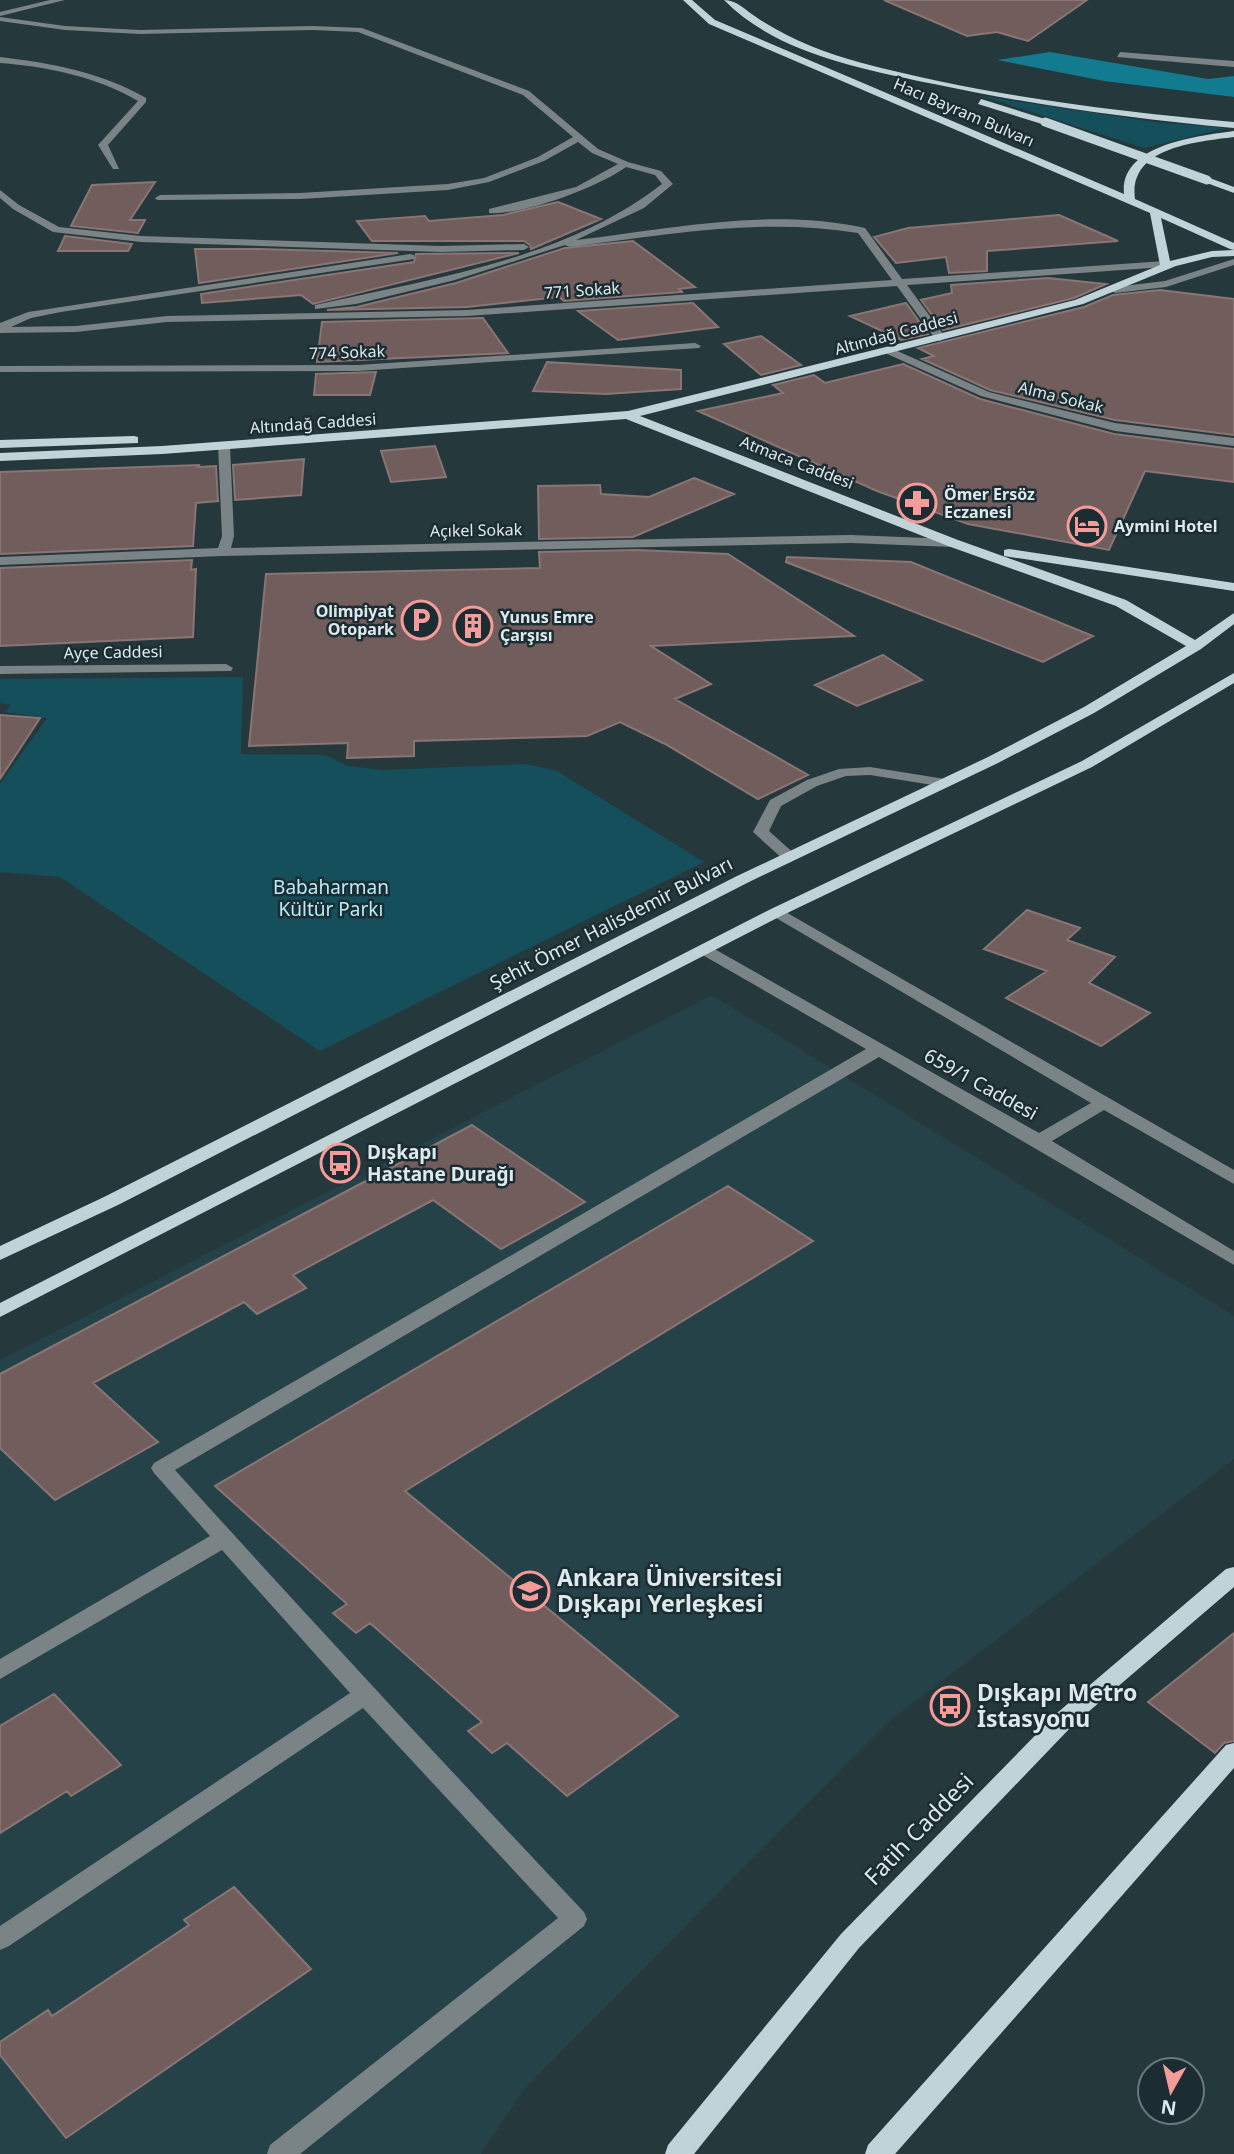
<svg xmlns="http://www.w3.org/2000/svg" width="1234" height="2154" font-family="'Noto Sans',sans-serif">
  <rect width="100%" height="100%" fill="#25383c"/>
  <path fill="#264249" d="M712,995L1234,1316V1459L887,1723L526,2087L481,2154H0V1360Z"/>
  <path fill="#154f5b" d="M982,96L1154,122L1226,128L1144,148Z
    M243,677L241,754L325,755L348,766L382,770L526,764L557,771L704,862L320,1051L60,877L0,872V784L47,718L5,712L11,705L0,703V679Z"/>
  <path fill="#137b8f" d="M1050,52L1208,79L1234,76V97L1104,81L997,60Z"/>
  <path fill="#705d5c" stroke="#8a7575" stroke-width="2" d="M884,0H1087L1028,41L997,32L967,36Z
    M155,182L130,220H145L138,233L71,226L92,185Z
    M558,202L601,219L531,249L530,245L524,241H372L357,221L425,216L429,221L503,215Z
    M1059,215L1118,241L987,251V271L949,273L946,257L896,263L874,237L908,228Z
    M65,236L132,244L128,251H58Z
    M633,241L695,287L679,289L682,292L564,301L559,297L467,307L327,310L357,307L456,283L565,248Z
    M195,249H260L398,253L199,283Z
    M519,253L313,304L301,295L202,303L201,294L414,262L416,254Z
    M1048,278L1106,284L1074,298L943,330L921,300L952,293L951,285Z
    M1160,290L1234,299V435L1115,420L990,390L922,359L934,356L918,348L1084,307L1113,295Z
    M693,303L718,327L618,340L578,311Z
    M906,303L928,334L901,340L850,316Z
    M483,318L508,353L317,362L322,322Z
    M761,336L801,365L761,375L724,344Z
    M547,362L681,370V389L606,394L533,391Z
    M903,364L980,399L1114,434L1234,449V482L1145,471L1109,550L968,524L877,491L698,411L783,393L773,385L814,375L825,383Z
    M376,372L370,395H314L316,374Z
    M435,446L446,477L391,482L381,451Z
    M304,459L301,495L235,500L233,465Z
    M199,465L198,467L216,466L218,501L196,503L193,546L0,554V472Z
    M694,478L734,494L633,537L539,539L538,486L600,485L601,494L649,497Z
    M637,550L728,554L854,636L651,646L711,684L675,699L808,775L758,799L665,744L620,722L587,736L414,741V756L347,758L348,743L249,746L266,574L540,568L539,552Z
    M787,557L911,562L1093,636L1043,662L786,562Z
    M192,560L191,570L196,569L193,637L0,646V568Z
    M883,655L922,680L857,706L815,685Z
    M0,715L40,718L0,779Z
    M1027,910L1080,928L1067,940L1115,957L1089,983L1150,1013L1101,1046L1006,998L1047,971L984,949Z
    M472,1125L585,1202L501,1249L433,1200L293,1275L306,1288L257,1314L244,1302L93,1383L158,1442L55,1500L0,1448V1374Z
    M728,1186L813,1241L405,1491L678,1716L567,1796L507,1743L492,1753L468,1731L482,1722L370,1623L356,1633L333,1613L347,1604L215,1486Z
    M1234,1633V1741L1224,1743L1215,1753L1148,1702Z
    M54,1694L121,1765L71,1796L67,1791L0,1833V1726Z
    M234,1887L311,1969L66,2138L0,2055V2042L48,2010L52,2016L189,1925L184,1920Z"/>
  <g fill="none" stroke-linecap="round" stroke-linejoin="round">
    <path fill="#7a8386" fill-rule="evenodd" d="M50,0H65L0,16V12Z
      M0,17L65,26L140,30L313,26L362,28L529,91L598,149L628,162L661,171L673,184L644,208L576,240C670,229 770,207 865,228L902,279L1165,261L1170,264L1165,267L907,285L946,338L940,341L936,340L897,286L467,316L167,322L76,332L0,333V323L28,312L410,254L414,255V259L61,312L31,318L11,327L76,326L167,316L467,310L892,280L858,233C761,217 666,235 570,247L565,245L455,280L356,304L315,309V305C433,278 564,260 662,184L655,175L626,167C599,187 521,216 489,213V209L576,187L618,164L592,153L578,142L544,161L489,182L448,190L300,199L157,200L155,198L160,195L300,193L448,184L484,178L538,157L573,137L523,95L358,32L313,30L140,34L65,30L0,21Z
      M1120,52L1234,61V67L1117,57Z
      M0,57C51,63 101,72 146,98V102L108,145L119,169H113L98,145L138,101C95,76 48,67 0,63Z
      M0,190L19,205L59,227L141,236L441,246L524,244L529,247L524,250L441,252L141,242L53,232L13,209L0,198Z
      M1234,259V265L1166,287L1115,293L1110,290L1115,287L1165,281Z
      M695,343L701,346L699,348L358,371L0,372V366L358,365Z
      M885,349H893L989,392L1115,423L1234,438V446L1115,431L981,396L885,353Z
      M224,442L230,446L234,536L231,548L851,535L953,539L959,543L953,547L851,543L223,556L0,565V557L218,548L222,536L218,446Z
      M226,664L233,668L231,671L0,674V666Z
      M870,767L945,779L952,783L945,787L870,775L846,776L817,786L781,806L769,831L798,857L790,862L784,860L753,832L770,800L807,780L839,769Z
      M777,907L1234,1170V1184L1104,1110L1052,1141L1234,1251V1265L879,1057L175,1470C308,1617 446,1766 584,1912L587,1919L584,1926L300,2154H267L270,2145L558,1918L363,1708L9,1946L0,1950V1926L350,1693L222,1550L0,1679V1659L210,1536L154,1473L151,1468L154,1463L866,1049L699,953L697,950L699,947H711L1039,1133L1091,1103L771,915L769,912Z"/>
    <path fill="#c0d3d8" fill-rule="evenodd" d="M683,0H692L715,20L1124,194C1119,144 1199,136 1234,131V137C1196,142 1128,147 1135,199L1234,243V256L1212,257L1176,266L1083,304L640,416L958,540L1126,600L1195,640L1234,613V624L1201,649L1094,713L998,763L749,882L118,1205L0,1260V1246L104,1197L737,876L988,757L1084,707L1186,646L1116,606L948,546L626,419L162,454L0,461V453L162,446L628,411L1075,300L1160,265L1150,213L709,24ZM1161,218L1230,249L1234,250L1212,251L1170,261Z
      M724,0C737,0 745,10 756,17C787,38 825,53 862,63C983,95 1110,111 1234,122V128C1133,119 1033,105 934,84C863,69 777,54 724,0Z
      M981,99L1048,120L1050,122L1042,124L978,104Z
      M1207,177L1234,187V193L1204,182V178Z
      M134,436L138,437V443L0,448V440Z
      M1009,549L1234,583V591L1004,556V550Z
      M1234,673V683L1092,767L783,915L0,1317V1303L771,909L1082,761Z
      M1234,1567V1587L1073,1725L859,1948L694,2154H665L668,2145L841,1934L1057,1713L1226,1569Z
      M1234,1743V1768L895,2154H865L868,2145L1226,1745Z"/>
    <path stroke="#c0d3d8" stroke-width="9" d="M1045,122L1207,180"/>
  </g>
  <defs>
    <symbol id="pharmacy-ring" viewBox="-11 -11 22 22"><circle r="9.5" fill="#1b2d32" stroke="#f59b9a" stroke-width="1.5"/><path d="M-2-6h4v4h4v4h-4v4h-4v-4h-4v-4h4Z" fill="#f59b9a"/></symbol>
    <symbol id="hotel-ring" viewBox="-11 -11 22 22"><circle r="9.5" fill="#1b2d32" stroke="#f59b9a" stroke-width="1.5"/><path d="M-6-4.5h1.5V1H6V5H4.5V3h-9V5H-6ZM-4 0a1.8 1.8 0 1 1 3.6 0ZM.5 0V-2.5h3Q6-2.5 6 0Z" fill="#f59b9a"/></symbol>
    <symbol id="parking-ring" viewBox="-11 -11 22 22"><circle r="9.5" fill="#1b2d32" stroke="#f59b9a" stroke-width="1.5"/><path d="M-3.5-5.5H1a3.5 3.5 0 0 1 0 7H-1V5.5H-3.5ZM-1-3.4V-.6H.8a1.4 1.4 0 0 0 0-2.8Z" fill="#f59b9a"/></symbol>
    <symbol id="building-ring" viewBox="-11 -11 22 22"><circle r="9.5" fill="#1b2d32" stroke="#f59b9a" stroke-width="1.5"/><path d="M-4-6H4V6H1V3H-1V6H-4ZM-2.5-4.3h1.7v1.8h-1.7ZM.8-4.3h1.7v1.8H.8ZM-2.5-1h1.7V.8h-1.7ZM.8-1h1.7V.8H.8Z" fill="#f59b9a"/></symbol>
    <symbol id="bus-ring" viewBox="-11 -11 22 22"><circle r="9.5" fill="#1b2d32" stroke="#f59b9a" stroke-width="1.5"/><path d="M-5-6H5V4H4V6H2V4H-2V6H-4V4H-5ZM-3.5-4V0h7V-4ZM-3.5 1.2v1.5H-2V1.2ZM2 1.2v1.5H3.5V1.2Z" fill="#f59b9a"/></symbol>
    <symbol id="university-ring" viewBox="-11 -11 22 22"><circle r="9.5" fill="#1b2d32" stroke="#f59b9a" stroke-width="1.5"/><path d="M0-5L7-2L0 1L-7-2ZM-4 1L0 2.5L4 1V4Q0 6-4 4Z" fill="#f59b9a"/></symbol>
  </defs>
  <g fill-rule="evenodd">
    <use href="#pharmacy-ring" x="895" y="481" width="44" height="44"/>
    <use href="#hotel-ring" x="1065" y="504" width="44" height="44"/>
    <use href="#parking-ring" x="399" y="598" width="44" height="44"/>
    <use href="#building-ring" x="451" y="604" width="44" height="44"/>
    <use href="#bus-ring" x="318" y="1141" width="44" height="44"/>
    <use href="#university-ring" x="508" y="1569" width="44" height="44"/>
    <use href="#bus-ring" x="928" y="1684" width="44" height="44"/>
  </g>
  <g text-anchor="middle" stroke-width="5" stroke-linejoin="round" paint-order="stroke">
    <g font-size="16" fill="#dee9ec" stroke="#1b2d32">
      <text transform="translate(964 112) rotate(23)" y="6">Hacı Bayram Bulvarı</text>
      <text transform="translate(582 290) rotate(-4)" y="6">771 Sokak</text>
      <text transform="translate(896 333) rotate(-15)" y="6">Altındağ Caddesi</text>
      <text transform="translate(347 352) rotate(-2)" y="6">774 Sokak</text>
      <text transform="translate(1061 397) rotate(14)" y="6">Alma Sokak</text>
      <text transform="translate(313 423) rotate(-4)" y="6">Altındağ Caddesi</text>
      <text transform="translate(797 462) rotate(21)" y="6">Atmaca Caddesi</text>
      <text transform="translate(476 530) rotate(-1)" y="6">Açıkel Sokak</text>
      <text transform="translate(113 652) rotate(-1)" y="6">Ayçe Caddesi</text>
    </g>
    <g font-size="16" font-weight="bold" fill="#dee9ec" stroke="#1b2d32" text-anchor="start">
      <text x="944" y="500">Ömer Ersöz<tspan x="944" dy="18">Eczanesi</tspan></text>
      <text x="1114" y="532">Aymini Hotel</text>
      <text x="394" y="617" text-anchor="end">Olimpiyat<tspan x="394" dy="18">Otopark</tspan></text>
      <text x="500" y="623">Yunus Emre<tspan x="500" dy="18">Çarşısı</tspan></text>
    </g>
    <g font-size="19" fill="#b6ebf9" stroke="#1b2d32">
      <text x="331" y="894">Babaharman<tspan x="331" dy="22">Kültür Parkı</tspan></text>
    </g>
    <g font-size="19" fill="#dee9ec" stroke="#1b2d32">
      <text transform="translate(611 923) rotate(-27)" y="7">Şehit Ömer Halisdemir Bulvarı</text>
      <text transform="translate(981 1084) rotate(29)" y="7">659/1 Caddesi</text>
    </g>
    <g font-size="19" font-weight="bold" fill="#dee9ec" stroke="#1b2d32" text-anchor="start">
      <text x="367" y="1159">Dışkapı<tspan x="367" dy="22">Hastane Durağı</tspan></text>
    </g>
    <g font-size="23" font-weight="bold" fill="#dee9ec" stroke="#1b2d32" text-anchor="start">
      <text x="557" y="1586">Ankara Üniversitesi<tspan x="557" dy="26">Dışkapı Yerleşkesi</tspan></text>
      <text x="977" y="1701">Dışkapı Metro<tspan x="977" dy="26">İstasyonu</tspan></text>
    </g>
    <g font-size="23" fill="#dee9ec" stroke="#1b2d32">
      <text transform="translate(919 1829) rotate(-46)" y="8">Fatih Caddesi</text>
    </g>
  </g>
  <g transform="translate(1171 2091) rotate(188)"><circle r="33" fill="#1b2d32" stroke="#69787c" stroke-width="2"/>
  <path d="M0-5L12 26L0 18L-12 26Z" fill="#f59b9a"/>
  <text y="-10" font-size="19" font-weight="bold" text-anchor="middle" fill="#dee9ec">N</text>
  </g>
</svg>
